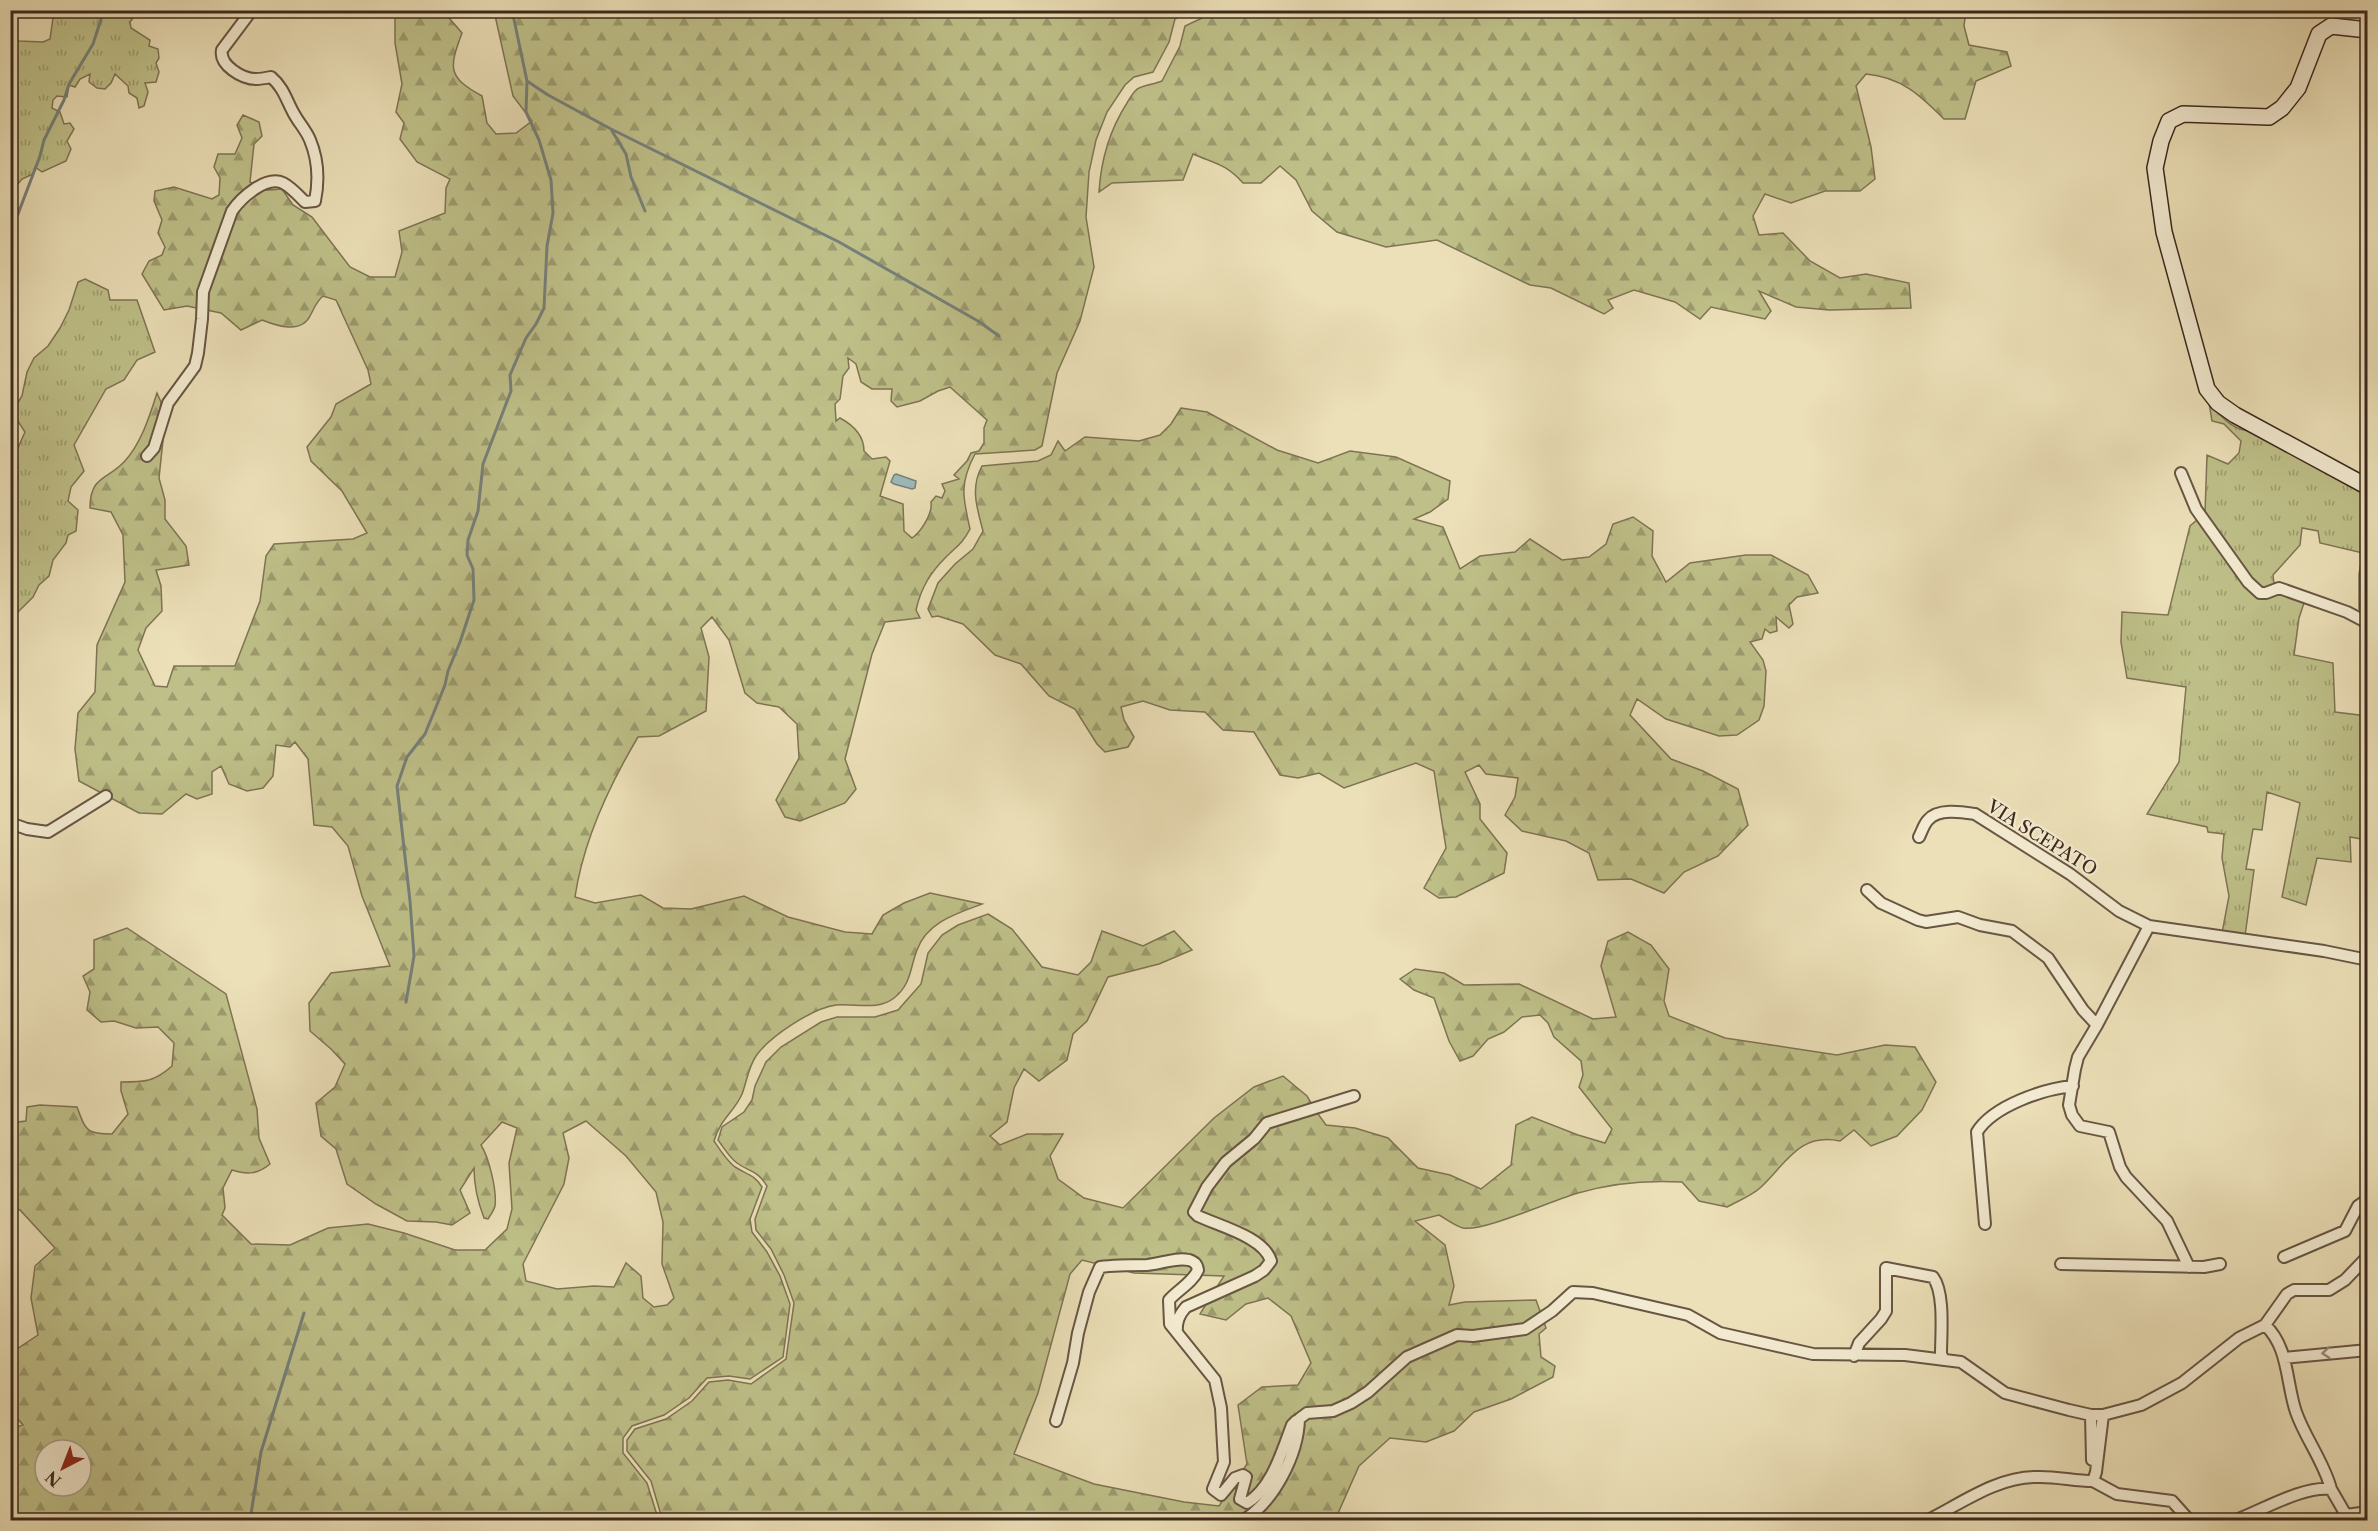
<svg xmlns="http://www.w3.org/2000/svg" width="2378" height="1531" font-family="'Libre Caslon Text',serif">
  <defs>
    <pattern id="grass-tufts" width="24" height="20" patternUnits="userSpaceOnUse" patternTransform="scale(1.5)"><rect width="24" height="20" fill="#bfc089"/><path d="M3 7l-1-3M5 7V3M7 7l1-3M15 17l-1-3M17 17v-4M19 17l1-3" fill="none" stroke="#9c9c6f"/></pattern>
    <pattern id="forest-firs" width="22" height="20" patternUnits="userSpaceOnUse" patternTransform="scale(1.5)"><rect width="22" height="20" fill="#bfc089"/><path d="M5 1l3.5 6h-7zM16 11l3.5 6h-7z" fill="#9c9c6f"/></pattern>
  </defs>
  <rect width="100%" height="100%" fill="#ece0b8"/>
  <filter id="stains"><feTurbulence type="fractalNoise" baseFrequency=".00333" numOctaves="4"/><feColorMatrix values="0 0 0 0 .2 0 0 0 0 .09 0 0 0 0 .02 0 0 0 .5 -.17"/></filter>
  <radialGradient id="worn" r=".72"><stop offset=".6" stop-color="#630" stop-opacity="0"/><stop offset="1" stop-color="#630" stop-opacity=".3"/></radialGradient>
  <path fill="url(#grass-tufts)" stroke="#7e7454" stroke-width="1.5" d="M54,11H134L136,14L130,22L131,28L150,40L149,46L158,49L159,58L156,63L159,72L156,82L145,83L148,92L144,106L139,108L137,98L129,93L128,86L115,74L111,83L105,89L97,88L89,82L90,74L80,79L75,87L69,85L67,97L57,96L53,100L52,108L60,112L64,124L70,123L74,129L67,141L71,149L66,161L42,172L35,167L33,174L22,179L11,192V33L19,41L43,42L50,39Z
    M85,279L108,290L110,300H137L155,352L137,360L124,380L106,389L74,445L84,471L71,487L68,501L78,510L76,531L68,535L66,543L53,560L49,576L39,585L33,597L17,613L11,611L10,481L18,479L17,450L25,432L12,412L22,396L27,372L34,358L48,346L60,328L69,310L78,282Z
    M2209,403C2223,418 2233,432 2255,431L2367,492V612L2359,609V574L2363,553L2320,543L2318,531L2302,528L2300,545L2273,575L2275,593L2281,591L2305,600L2299,618L2294,655L2333,663L2335,712L2367,716V840L2350,837L2351,862L2317,858L2306,905L2282,897L2300,803L2267,792L2262,830L2253,829L2246,869L2254,870L2245,936L2222,933L2229,896L2222,858L2224,834L2208,832L2207,827L2147,814L2179,762L2186,687L2127,678L2121,642L2122,612L2168,615L2190,526L2205,513L2207,455L2228,464L2239,453L2241,441L2224,424L2212,421Z"/>
  <path fill="url(#forest-firs)" stroke="#7e7454" stroke-width="1.5" fill-rule="evenodd" d="M1219,10L1966,11L1964,26L1969,45L2007,52L2011,66L1976,81L1965,119H1944C1920,95 1901,77 1866,74L1856,86L1871,147L1875,179L1860,191H1825L1791,203L1765,194L1753,216L1759,235L1783,233L1810,261L1840,278L1866,274L1909,283L1911,308L1829,310L1796,307L1759,291L1771,311L1765,319L1711,307L1700,319L1675,302L1634,290L1608,300L1613,308L1604,314L1551,288L1530,285L1437,240L1386,247L1337,232L1312,211L1296,180L1280,166L1261,183H1243C1226,164 1216,164 1193,154L1183,180L1112,183L1099,192C1101,159 1109,131 1127,103C1130,98 1134,90 1139,88C1146,85 1154,84 1162,81L1180,46L1185,26Z
    M395,11H443L462,33C449,68 447,77 482,96L487,123L496,134L516,133L532,121L513,96L494,11H1188L1175,19L1169,42L1153,72L1134,77L1125,85L1107,112L1096,140L1089,172L1086,217L1094,267L1080,321L1057,373L1042,446L1035,450L975,454C959,484 963,498 970,529C963,543 956,547 946,557C930,573 921,588 916,610L920,618L885,622L872,654L845,759L856,789L845,803L800,821L785,817L776,800L799,758L797,724L779,707L757,703L745,693L729,640L712,617L701,628L709,657L706,711L659,736L638,737C610,784 583,842 575,897L595,903L641,895L663,908L691,909L744,896L788,917L845,932L872,934L883,915L904,903L930,893L982,904C958,913 927,922 917,950C910,968 911,985 894,998C878,1011 855,1003 836,1005C813,1008 770,1036 756,1056C748,1068 747,1081 742,1094C735,1111 720,1119 714,1141C720,1150 726,1160 735,1167C746,1174 755,1175 762,1187L750,1219L752,1232L767,1252L780,1276L790,1304L783,1357L750,1379L729,1376L707,1378L689,1398L664,1415L632,1426L623,1438V1453L647,1483L657,1515L654,1520H11V1429L23,1425L11,1411V1353L38,1335L31,1298L35,1266L55,1248L20,1210L11,1207L10,1123L26,1121L27,1107L40,1105L77,1107C86,1131 86,1134 112,1134L128,1114L121,1091V1082C145,1082 154,1082 172,1066L174,1043L158,1027L136,1028L114,1021L101,1022L87,1010L90,992L83,976L94,969V940L127,928L226,994L257,1109L259,1138L270,1164C258,1174 248,1175 232,1170L223,1188L225,1208L222,1215L251,1244L290,1245L328,1228L368,1224L404,1233L455,1250H485L507,1229L512,1209L509,1163L517,1128L502,1122L481,1145C489,1158 497,1190 495,1206C494,1210 490,1216 488,1219L484,1218C477,1200 474,1186 474,1168L460,1190L470,1213L452,1225L436,1222L407,1221L376,1204L347,1184L336,1149L321,1136L316,1103L335,1087L345,1064L331,1049L310,1031L309,1003L331,973L390,966L362,896L348,846L332,827L314,825L308,759L295,742L290,747L276,745L273,776L263,788L247,791L229,784L221,766L212,772V794L197,799L186,794L162,814L139,813L79,781L75,749L78,713L95,692L97,645L125,582L123,535L111,512L90,508C90,476 107,480 124,462C141,444 150,415 157,393L161,402L159,422L163,440L159,478L165,500V519L186,546L189,565L156,570L161,586L162,611L146,628L138,650L155,686L167,687L174,666H235L260,601L266,556L274,544L353,539L367,533L342,491L311,461L307,447L331,417L336,404L371,384L368,370L336,300L323,296C316,302 315,307 310,316C301,334 277,326 262,320L241,330L221,313L187,306L164,310L142,274L149,261L162,255L165,247L158,233L162,220L154,201L155,191L174,187L212,199L219,195L220,178L214,167L218,154H235L242,138L237,125L243,115L259,122L262,136L254,144L250,182L266,190L282,189L293,205L312,217L350,267L370,277H395L402,252L399,231L445,213L446,188L450,179L417,162L400,139L404,123L396,112L402,84L395,43ZM848,358L856,364L861,382L872,389H892L891,401L897,407L920,401L938,391L950,387L987,420L984,428V443L979,451L971,453L967,461L954,475L959,479L942,484L945,491L942,498L936,496L931,502C933,513 921,532 912,538L904,531L903,504L880,496L890,461L886,457L872,459L864,451C864,435 853,425 840,418L836,421L835,404L840,399L843,376L849,368ZM586,1121L626,1156L656,1192L663,1222L662,1264L674,1298L667,1305L654,1307L643,1298L641,1276L626,1263L614,1287L594,1286L557,1289L526,1281L523,1264L564,1184L569,1158L563,1133ZM45,1450H81V1486H45Z
    M1181,408L1207,412L1277,450L1318,463L1350,451L1396,457L1450,481L1448,499L1430,512L1414,519L1443,527L1460,569L1480,556L1515,552L1530,539L1562,560L1589,557L1606,544L1613,524L1633,517L1653,531L1652,556L1666,582L1690,563L1746,555H1771L1808,575L1818,593L1797,597L1789,605L1793,624L1789,628L1776,617L1777,631L1770,633L1765,629L1762,639L1750,642L1763,660L1766,671L1764,706L1759,720L1737,735L1719,736L1666,719L1637,699L1630,715L1671,759L1703,771L1738,789L1748,825L1718,856L1684,872L1664,893L1631,879L1598,880L1589,853L1566,841L1522,831L1505,815L1515,797L1518,778L1486,774L1479,765L1465,772L1480,804V819L1507,853L1504,873L1456,897L1439,898L1424,888L1446,848L1434,771L1416,763L1344,788L1319,773L1298,778L1280,775L1254,732L1223,730L1205,712L1170,710L1143,701L1121,707L1124,720L1134,737L1128,747L1105,752L1097,744L1075,709L1049,696L1021,664L995,655L963,624L938,616L932,617L928,609L938,583L955,564L973,549L983,531C977,508 970,488 982,466L1038,461L1051,455L1058,441L1065,451L1085,437L1139,441L1160,435L1171,424Z
    M988,914L1012,929L1042,967L1078,975L1091,962L1102,931L1143,946L1174,931L1192,950L1159,964L1108,977L1087,1021L1073,1034L1067,1060L1039,1081L1024,1069L1014,1088L1007,1122L990,1136L1000,1145L1027,1134H1063L1050,1156L1058,1179L1084,1198L1123,1208L1214,1118L1254,1087L1283,1076L1307,1096L1313,1106L1265,1120L1252,1137L1224,1161L1205,1185L1191,1208V1213L1196,1218C1214,1226 1262,1241 1268,1261L1262,1268L1213,1293L1224,1276L1134,1273L1082,1260L1070,1274L1038,1393L1014,1454L1094,1484L1184,1502L1219,1506L1247,1464L1238,1405L1262,1387L1298,1385L1311,1363L1291,1316L1268,1298L1246,1304L1226,1320L1200,1314L1208,1301L1257,1279L1266,1272L1274,1262C1264,1228 1220,1231 1197,1211L1210,1189L1228,1164L1256,1141L1268,1125L1316,1111L1326,1125L1355,1128L1388,1138L1418,1168L1450,1175L1481,1189L1511,1165L1516,1125L1532,1117L1578,1135L1605,1143L1612,1129L1579,1087L1583,1075L1581,1061L1554,1037L1548,1023L1540,1015L1522,1017L1504,1032L1488,1039L1473,1056L1460,1061L1449,1041L1434,998L1414,990L1400,979L1415,969L1444,973L1464,985L1519,984L1593,1019L1616,1017L1601,966L1608,941L1628,932L1651,945L1669,969L1664,1001L1669,1016L1725,1038L1837,1055L1885,1045L1915,1047L1936,1082L1922,1110L1897,1136L1871,1146L1854,1130L1840,1141C1799,1132 1786,1164 1760,1188C1751,1196 1738,1201 1727,1207L1699,1201L1682,1182C1647,1180 1612,1183 1578,1193C1553,1200 1483,1232 1463,1228C1455,1226 1446,1219 1439,1215L1415,1221L1445,1245L1454,1286L1449,1305L1465,1302L1536,1300L1546,1328L1539,1334L1541,1357L1555,1366L1553,1377L1511,1399L1474,1412L1454,1431L1426,1442L1390,1438L1359,1466L1335,1520H659L661,1515L651,1481L627,1451V1440L635,1429L666,1419L692,1401L709,1382L728,1380L751,1384L786,1359L794,1303L784,1275L771,1249L756,1230L755,1219L767,1186C756,1169 751,1173 737,1163C729,1157 724,1148 718,1140L722,1127L744,1112L752,1100L755,1086L766,1062L781,1047L821,1022L837,1017H875L898,1010L921,984L928,953L942,935L958,925Z"/>
  <path fill="#9dbab9" stroke="#76807b" stroke-width="1.5" d="M896,474L916,481L915,488L912,489L894,484L891,482L894,475Z"/>
  <g fill="none" stroke-linecap="round" stroke-linejoin="round">
    <path stroke="#76807b" stroke-width="3" d="M527,81L548,95L611,129L839,242L978,321L999,336
      M612,131L626,154L631,177L645,211
      M10,235L40,156L44,140L64,100L69,84L93,44L104,10
      M406,1002L414,956L410,901L397,786L407,757L425,734L445,685L448,671L460,642L474,600L473,569L467,555L468,540L478,511L483,464L511,391L510,375L526,338L536,324L544,308L547,246L553,213L551,180L539,140L526,112L527,81L512,10
      M10,1487L14,1480
      M250,1520L261,1452L304,1313"/>
    <defs>
      <path id="street" d="M147,456L154,448L168,403L195,366L198,353L202,319L203,292L232,211C241,198 266,175 283,183C291,187 299,196 305,202L315,201C319,181 318,159 310,140C306,130 298,122 293,112C286,99 283,87 271,77C266,78 261,79 256,79C242,79 219,65 222,50L252,10
        M2181,473L2196,509L2248,582L2260,593H2266L2279,588L2347,612L2368,623
        M10,823L27,829L48,832L106,796
        M1919,837C1922,831 1924,824 1928,820C1938,808 1962,812 1975,814L2070,874L2119,911L2149,926
        M1867,890L1881,903L1918,920L1926,922L1958,917L1980,925L2012,931L2048,958L2083,1010L2097,1025
        M1985,1224L1977,1132C1993,1106 2043,1089 2073,1086
        M2284,1257L2345,1231L2358,1206L2368,1199
        M2061,1264L2204,1267L2220,1264
        M2189,1267L2167,1221L2126,1177L2120,1167L2109,1132L2080,1126L2072,1115L2069,1105L2075,1069L2078,1057L2097,1025L2149,926L2324,951L2368,960
        M2265,1325C2289,1347 2286,1383 2296,1412C2305,1438 2324,1462 2331,1489
        M1177,1333C1176,1322 1179,1315 1186,1307L1255,1276L1264,1270L1271,1261C1264,1237 1219,1226 1198,1216L1194,1212L1207,1187L1226,1162L1254,1139L1267,1123L1354,1096
        M1854,1356L1859,1343L1881,1319L1886,1311V1268L1933,1277C1945,1293 1941,1334 1941,1354L1944,1360
        M2284,1358L2368,1350
        M2091,1415L2092,1460
        M1056,1421L1073,1363L1078,1333L1089,1292L1100,1267C1116,1265 1131,1265 1147,1265C1161,1264 1175,1257 1189,1260C1195,1262 1197,1264 1198,1270C1193,1282 1178,1290 1169,1300L1170,1324L1215,1380L1221,1408L1224,1462L1213,1489L1221,1495L1235,1478L1243,1475L1246,1477L1240,1499L1247,1503C1272,1488 1282,1451 1292,1425L1296,1421
        M2093,1481L2117,1494L2172,1501L2189,1520
        M2093,1481L2096,1472L2103,1415
        M1244,1520C1274,1501 1298,1455 1299,1419L1307,1413L1333,1411L1351,1403L1368,1392L1407,1357L1457,1335L1473,1336L1525,1329L1552,1311L1573,1292L1593,1293L1688,1315L1720,1333L1813,1354L1905,1355L1961,1362L2005,1393L2069,1410L2091,1415H2103L2141,1405L2182,1383L2239,1338L2265,1325L2287,1294L2294,1290H2329L2345,1280L2368,1256
        M1928,1520C1962,1503 1997,1477 2036,1477C2055,1476 2074,1481 2093,1481
        M2236,1520C2263,1510 2302,1486 2331,1489L2346,1515L2368,1512"/>
      <path id="secondary" d="M2368,30L2331,26L2319,34L2298,88L2282,108L2269,117L2183,114L2169,121L2161,141L2155,168L2164,232L2207,389L2218,403L2235,415L2368,487"/>
    </defs>
    <use href="#street" stroke="#685644" stroke-width="14"/>
    <use href="#secondary" stroke="#3c281e" stroke-width="18"/>
    <use href="#street" stroke="#f3ebd1" stroke-width="10"/>
    <use href="#secondary" stroke="#f3ebd1" stroke-width="15"/>
  </g>
  <defs><path id="oneway-chevron" d="M-2-3.5L2.5 0L-2 3.5" fill="none" stroke-width="1.6" stroke-linecap="round" stroke-linejoin="round" transform="scale(1.5)"/></defs>
  <use stroke="#988a78" href="#oneway-chevron" transform="translate(2326 1353) rotate(175)"/>
  <g text-anchor="middle" stroke-width="4.5" stroke-linejoin="round" paint-order="stroke">
    <g font-size="18" fill="#3c281e" stroke="#f3ebd1">
      <text transform="translate(2042 838) rotate(32)" y="6">VIA SCEPATO</text>
    </g>
  </g>
  <rect width="2378" height="1531" fill="none" stroke="#ece0b8" stroke-width="36"/>
  <rect x="12" y="12" width="2354" height="1507" fill="none" stroke="#3c281e" stroke-width="3"/>
  <rect x="18" y="18" width="2342" height="1495" fill="none" stroke="#3c281e" stroke-width="1.5"/>
  <g transform="translate(63 1468) rotate(222)"><circle r="28" fill="#f3ebd1" stroke="#aa9d89" stroke-width="1.5"/>
  <path d="M0-4.5L10 22L0 15L-10 22Z" fill="#8f2418"/>
  <text y="-9" font-size="16" font-weight="bold" text-anchor="middle" fill="#3c281e">N</text>
  </g>
  <rect width="100%" height="100%" filter="url(#stains)"/>
  <rect width="100%" height="100%" fill="url(#worn)"/>
</svg>
